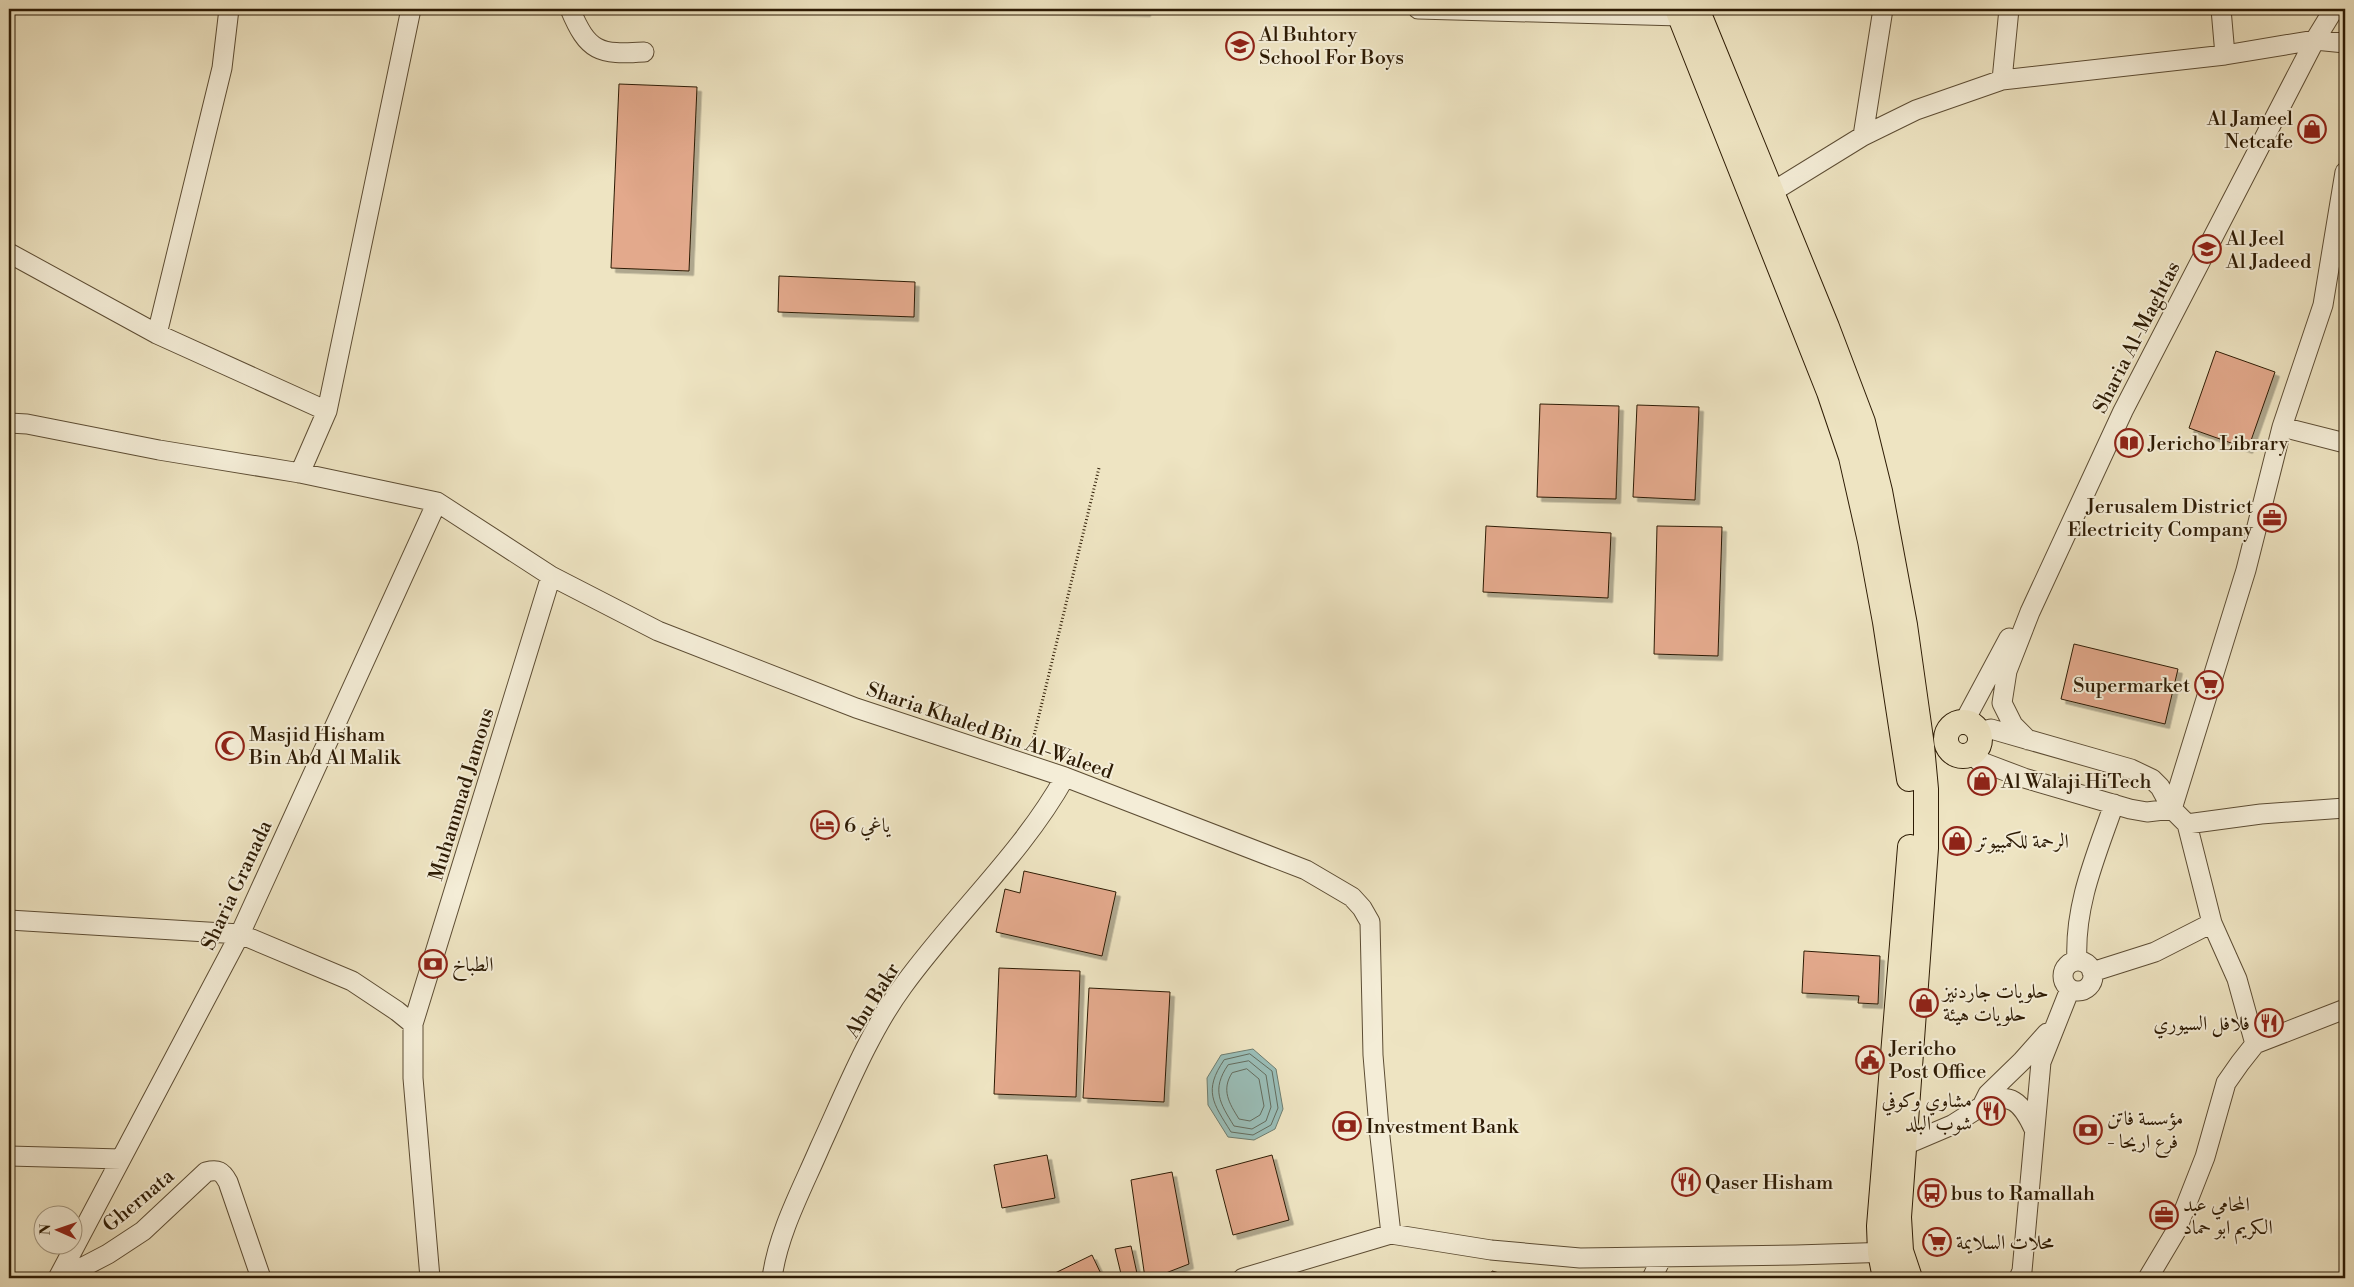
<svg xmlns="http://www.w3.org/2000/svg" width="2354" height="1287" font-family="'Libre Bodoni',Amiri,serif">
  <defs>
    <filter id="shadow"><feDropShadow dx="4.5" dy="4.5" stdDeviation="0" flood-color="#0004"/></filter>
  </defs>
  <rect width="100%" height="100%" fill="#eee4c2"/>
  <filter id="stains"><feTurbulence type="fractalNoise" baseFrequency=".004" numOctaves="4"/><feColorMatrix values="0 0 0 0 .2 0 0 0 0 .09 0 0 0 0 .02 0 0 0 .5 -.17"/></filter>
  <radialGradient id="worn" r=".72"><stop offset=".6" stop-color="#630" stop-opacity="0"/><stop offset="1" stop-color="#630" stop-opacity=".3"/></radialGradient>
  <path fill="#9abeb8" stroke="#6e7d70" d="M1253,1049L1276,1069L1283,1109L1275,1129L1254,1140L1228,1137L1208,1105L1207,1078L1221,1055Z"/>
  <g fill="none" stroke-linecap="round" stroke-linejoin="round">
    <path stroke="#646c5e" stroke-width="1" d="M1250,1054L1272,1071L1278,1108L1271,1125L1253,1135L1231,1132C1213,1103 1203,1091 1224,1060Z
      M1249,1061L1266,1075L1271,1107L1266,1121L1252,1129L1234,1126C1220,1103 1211,1090 1228,1065Z
      M1247,1069L1259,1079L1264,1106L1260,1115L1250,1121L1239,1119C1229,1103 1221,1090 1232,1073Z"/>
  </g>
  <path fill="#e3a98c" stroke="#2d1b04" filter="url(#shadow)" d="M988,9H1146V12Z
    M619,84L697,87L689,271L611,268Z
    M779,276L915,282L914,317L778,312Z
    M2216,351L2275,372L2248,449L2189,428Z
    M1540,404L1619,406L1616,499L1537,497Z
    M1637,405L1699,407L1695,500L1633,497Z
    M1486,526L1611,533L1608,598L1483,592Z
    M1657,526L1722,527L1718,656L1654,654Z
    M2074,644L2178,669L2165,724L2061,699Z
    M1024,871L1116,892L1102,956L996,932L1005,889L1020,893Z
    M1804,951L1880,956L1878,1004L1858,1003L1859,996L1802,993Z
    M999,968L1080,971L1076,1097L994,1094Z
    M1089,988L1170,992L1164,1102L1083,1098Z
    M1047,1155L1055,1198L1002,1208L994,1165Z
    M1272,1155L1289,1220L1233,1235L1216,1170Z
    M1172,1172L1189,1264L1153,1278H1145L1131,1180Z
    M1131,1246L1138,1278H1122L1115,1249Z
    M1092,1255L1103,1278H1052L1051,1275Z
    M1492,1271L1507,1275L1506,1278H1490Z
    M1709,1274V1278H1664V1277Z"/>
  <g fill="none" stroke-linecap="round" stroke-linejoin="round">
    <defs>
      <path id="minor" d="M570,9C588,52 599,55 644,52
        M1418,9L1680,16
        M2221,9L2225,55
        M2002,80L2009,9
        M1863,136L1883,9
        M1772,192L1863,136L1916,110L2002,80L2225,55L2315,40L2345,43
        M9,253L157,334L327,411
        M157,334L222,68L229,9
        M9,423L27,424L159,450L300,473L437,502L551,576L658,631L856,708L1065,777L1306,870L1352,897L1362,908L1370,922L1373,1055L1379,1128L1391,1234
        M2282,427L2323,305L2345,172
        M300,473L327,411L411,9
        M1964,722L2009,638
        M1978,732L1991,729L2131,769L2152,779L2160,787L2172,809L2187,824L2212,923L2237,979L2255,1044
        M2028,740L2013,725L2002,703L2007,671L2030,612L2123,411L2315,40L2334,9
        M1972,753L1979,761L2024,778L2130,809L2147,812L2172,809
        M2172,809L2246,570L2282,427L2345,443
        M2187,824L2261,814L2345,808
        M9,920L240,934L352,981L397,1011L413,1024V1078L430,1278
        M2077,961C2074,905 2096,856 2114,804
        M2063 976a15 15 0 1 1 30 0a15 15 0 1 1-30 0Z
        M2092,972L2155,952L2212,923
        M413,1024L551,576
        M1982,1106C2010,1089 2022,1103 2034,1129
        M1895,1152L1905,1145L1952,1125L1982,1106L1988,1094L2022,1061L2047,1033
        M9,1156L121,1159
        M58,1278L240,934L437,502
        M62,1278L108,1254L143,1231L206,1172C218,1169 222,1171 228,1182L261,1278
        M772,1278C778,1233 802,1189 820,1147C844,1095 869,1032 903,986C955,914 1022,854 1065,777
        M1243,1278L1391,1234L1491,1250L1580,1258L1796,1255L1892,1252
        M1652,1278L1662,1257
        M2019,1278L2022,1271L2041,1062L2070,989
        M2148,1278L2176,1231L2205,1157L2226,1083L2240,1063L2255,1044L2345,1009"/>
      <path id="major" d="M1677,9L1829,392L1851,457L1870,541L1885,622L1909,779
        M1697,9L1827,327L1863,422L1880,491L1905,625L1922,746L1926,789V848L1899,1217L1901,1251L1910,1278
        M1946 739a17 17 0 1 1 34 0a17 17 0 1 1-34 0Z
        M1885,1278L1880,1253L1879,1226L1910,847"/>
    </defs>
    <use href="#minor" stroke="#5d4d34" stroke-width="21"/>
    <use href="#major" stroke="#2d1b04" stroke-width="26"/>
    <path stroke="#2d1b04" stroke-width="3" stroke-dasharray="1 2.5" stroke-linecap="butt" d="M1031,748L1099,468"/>
    <use href="#minor" stroke="#f4edd7" stroke-width="19"/>
    <use href="#major" stroke="#eee4c2" stroke-width="24"/>
  </g>
  <defs>
    <symbol id="school-ring" viewBox="-11 -11 22 22"><circle r="9.5" fill="#f4edd7" stroke="#8f2418" stroke-width="1.5"/><path d="M0-5L7-2L0 1L-7-2ZM-4 1L0 2.5L4 1V4Q0 6-4 4Z" fill="#8f2418"/></symbol>
    <symbol id="shop-ring" viewBox="-11 -11 22 22"><circle r="9.5" fill="#f4edd7" stroke="#8f2418" stroke-width="1.5"/><path d="M-5-2.5h2.3a2.7 3.5 0 0 1 5.4 0H5L5.5 6h-11ZM-1.5-2.5h3a1.5 2.3 0 0 0-3 0Z" fill="#8f2418"/></symbol>
    <symbol id="library-ring" viewBox="-11 -11 22 22"><circle r="9.5" fill="#f4edd7" stroke="#8f2418" stroke-width="1.5"/><path d="M-6-4Q-3-5.5-.7-3.5V5Q-3 3-6 4ZM6-4Q3-5.5 .7-3.5V5Q3 3 6 4Z" fill="#8f2418"/></symbol>
    <symbol id="office-ring" viewBox="-11 -11 22 22"><circle r="9.5" fill="#f4edd7" stroke="#8f2418" stroke-width="1.5"/><path d="M-6-3h4V-5.5h4V-3h4V5H-6ZM-1-4.5V-3h2v-1.5ZM-6 0V1H6V0Z" fill="#8f2418"/></symbol>
    <symbol id="supermarket-ring" viewBox="-11 -11 22 22"><circle r="9.5" fill="#f4edd7" stroke="#8f2418" stroke-width="1.5"/><path d="M-6-5.5h2.5l.6 2H6L4.5 2H-2.5L-4.4-4H-6ZM-1.5 3.2a1.3 1.3 0 1 0 .1 0ZM3 3.2a1.3 1.3 0 1 0 .1 0Z" fill="#8f2418"/></symbol>
    <symbol id="mosque-ring" viewBox="-11 -11 22 22"><circle r="9.5" fill="#f4edd7" stroke="#8f2418" stroke-width="1.5"/><path d="M3.5-4.9A6 6 0 1 0 3.5 4.9A5 5 0 1 1 3.5-4.9Z" fill="#8f2418"/></symbol>
    <symbol id="hotel-ring" viewBox="-11 -11 22 22"><circle r="9.5" fill="#f4edd7" stroke="#8f2418" stroke-width="1.5"/><path d="M-6-4.5h1.5V1H6V5H4.5V3h-9V5H-6ZM-4 0a1.8 1.8 0 1 1 3.6 0ZM.5 0V-2.5h3Q6-2.5 6 0Z" fill="#8f2418"/></symbol>
    <symbol id="bank-ring" viewBox="-11 -11 22 22"><circle r="9.5" fill="#f4edd7" stroke="#8f2418" stroke-width="1.5"/><path d="M-6-4H6V4H-6ZM0-2.3a2.3 2.3 0 1 0 0 4.6a2.3 2.3 0 1 0 0-4.6Z" fill="#8f2418"/></symbol>
    <symbol id="restaurant-ring" viewBox="-11 -11 22 22"><circle r="9.5" fill="#f4edd7" stroke="#8f2418" stroke-width="1.5"/><path d="M-5-6h1v4h1v-4h1v4h1v-4h1v5L-1.5 .5V6h-2V.5L-5-1ZM5-6V6H3V1.5H1.5Q1.5-4 5-6Z" fill="#8f2418"/></symbol>
    <symbol id="civic-ring" viewBox="-11 -11 22 22"><circle r="9.5" fill="#f4edd7" stroke="#8f2418" stroke-width="1.5"/><path d="M-.6-6.5H3V-4.5H.6V-3L4-1V1h2V6H-6V1h2V-1L-.6-3ZM-1.2 2.5V6h2.4V2.5Z" fill="#8f2418"/></symbol>
    <symbol id="bus-ring" viewBox="-11 -11 22 22"><circle r="9.5" fill="#f4edd7" stroke="#8f2418" stroke-width="1.5"/><path d="M-5-6H5V4H4V6H2V4H-2V6H-4V4H-5ZM-3.5-4V0h7V-4ZM-3.5 1.2v1.5H-2V1.2ZM2 1.2v1.5H3.5V1.2Z" fill="#8f2418"/></symbol>
  </defs>
  <g fill-rule="evenodd">
    <use href="#school-ring" x="1224" y="30" width="32" height="32"/>
    <use href="#shop-ring" x="2296" y="113" width="32" height="32"/>
    <use href="#school-ring" x="2191" y="233" width="32" height="32"/>
    <use href="#library-ring" x="2113" y="427" width="32" height="32"/>
    <use href="#office-ring" x="2256" y="502" width="32" height="32"/>
    <use href="#supermarket-ring" x="2193" y="669" width="32" height="32"/>
    <use href="#mosque-ring" x="214" y="730" width="32" height="32"/>
    <use href="#shop-ring" x="1966" y="765" width="32" height="32"/>
    <use href="#hotel-ring" x="809" y="809" width="32" height="32"/>
    <use href="#shop-ring" x="1941" y="825" width="32" height="32"/>
    <use href="#bank-ring" x="417" y="948" width="32" height="32"/>
    <use href="#shop-ring" x="1908" y="987" width="32" height="32"/>
    <use href="#restaurant-ring" x="2253" y="1007" width="32" height="32"/>
    <use href="#civic-ring" x="1854" y="1044" width="32" height="32"/>
    <use href="#restaurant-ring" x="1975" y="1095" width="32" height="32"/>
    <use href="#bank-ring" x="1331" y="1110" width="32" height="32"/>
    <use href="#bank-ring" x="2072" y="1114" width="32" height="32"/>
    <use href="#restaurant-ring" x="1670" y="1166" width="32" height="32"/>
    <use href="#bus-ring" x="1916" y="1177" width="32" height="32"/>
    <use href="#office-ring" x="2148" y="1199" width="32" height="32"/>
    <use href="#supermarket-ring" x="1921" y="1226" width="32" height="32"/>
  </g>
  <g text-anchor="middle" stroke-width="4" stroke-linejoin="round" paint-order="stroke">
    <g font-size="20" fill="#2d1b04" stroke="#f4edd7" text-anchor="start">
      <text x="1259" y="41">Al Buhtory<tspan x="1259" dy="23">School For Boys</tspan></text>
      <text x="2293" y="125" text-anchor="end">Al Jameel<tspan x="2293" dy="23">Netcafe</tspan></text>
      <text x="2226" y="245">Al Jeel<tspan x="2226" dy="23">Al Jadeed</tspan></text>
      <text x="2148" y="450">Jericho Library</text>
      <text x="2253" y="513" text-anchor="end">Jerusalem District<tspan x="2253" dy="23">Electricity Company</tspan></text>
      <text x="2190" y="692" text-anchor="end">Supermarket</text>
      <text x="249" y="741">Masjid Hisham<tspan x="249" dy="23">Bin Abd Al Malik</tspan></text>
      <text x="2001" y="788">Al Walaji HiTech</text>
      <text x="844" y="832">ياغي 6</text>
      <text x="1976" y="848">الرحمة للكمبيوتر</text>
      <text x="452" y="971">الطباخ</text>
      <text x="1943" y="998">حلويات جاردنيز<tspan x="1943" dy="23">حلويات هيئة</tspan></text>
      <text x="2250" y="1030" text-anchor="end">فلافل السيوري</text>
      <text x="1889" y="1055">Jericho<tspan x="1889" dy="23">Post Office</tspan></text>
      <text x="1972" y="1107" text-anchor="end">مشاوي وكوفي<tspan x="1972" dy="23">شوب البلد</tspan></text>
      <text x="2107" y="1125">مؤسسة فاتن<tspan x="2107" dy="23">- فرع اريحا</tspan></text>
      <text x="1366" y="1133">Investment Bank</text>
      <text x="1705" y="1189">Qaser Hisham</text>
      <text x="1951" y="1200">bus to Ramallah</text>
      <text x="2183" y="1211">المحامي عبد<tspan x="2183" dy="23">الكريم ابو حماد</tspan></text>
      <text x="1956" y="1249">محلات السلايمة</text>
    </g>
    <g font-size="20" fill="#2d1b04" stroke="#f4edd7">
      <text transform="translate(2136 337) rotate(-63)" y="7">Sharia Al-Maghtas</text>
      <text transform="translate(990 730) rotate(19)" y="7">Sharia Khaled Bin Al-Waleed</text>
      <text transform="translate(461 794) rotate(-73)" y="7">Muhammad Jamous</text>
      <text transform="translate(236 885) rotate(-65)" y="7">Sharia Granada</text>
      <text transform="translate(872 1000) rotate(-58)" y="7">Abu Bakr</text>
      <text transform="translate(138 1200) rotate(-40)" y="7">Ghernata</text>
    </g>
  </g>
  <rect width="2354" height="1287" fill="none" stroke="#eee4c2" stroke-width="30"/>
  <rect x="10" y="10" width="2334" height="1267" fill="none" stroke="#2d1b04" stroke-width="2.5"/>
  <rect x="15" y="15" width="2324" height="1257" fill="none" stroke="#2d1b04"/>
  <g transform="translate(58 1230) rotate(272)"><circle r="24" fill="#f4edd7" stroke="#a49983"/>
  <path d="M0-4L9 19L0 12L-9 19Z" fill="#8f2418"/>
  <text y="-8" font-size="14" font-weight="bold" text-anchor="middle" fill="#2d1b04">N</text>
  </g>
  <rect width="100%" height="100%" filter="url(#stains)"/>
  <rect width="100%" height="100%" fill="url(#worn)"/>
</svg>
